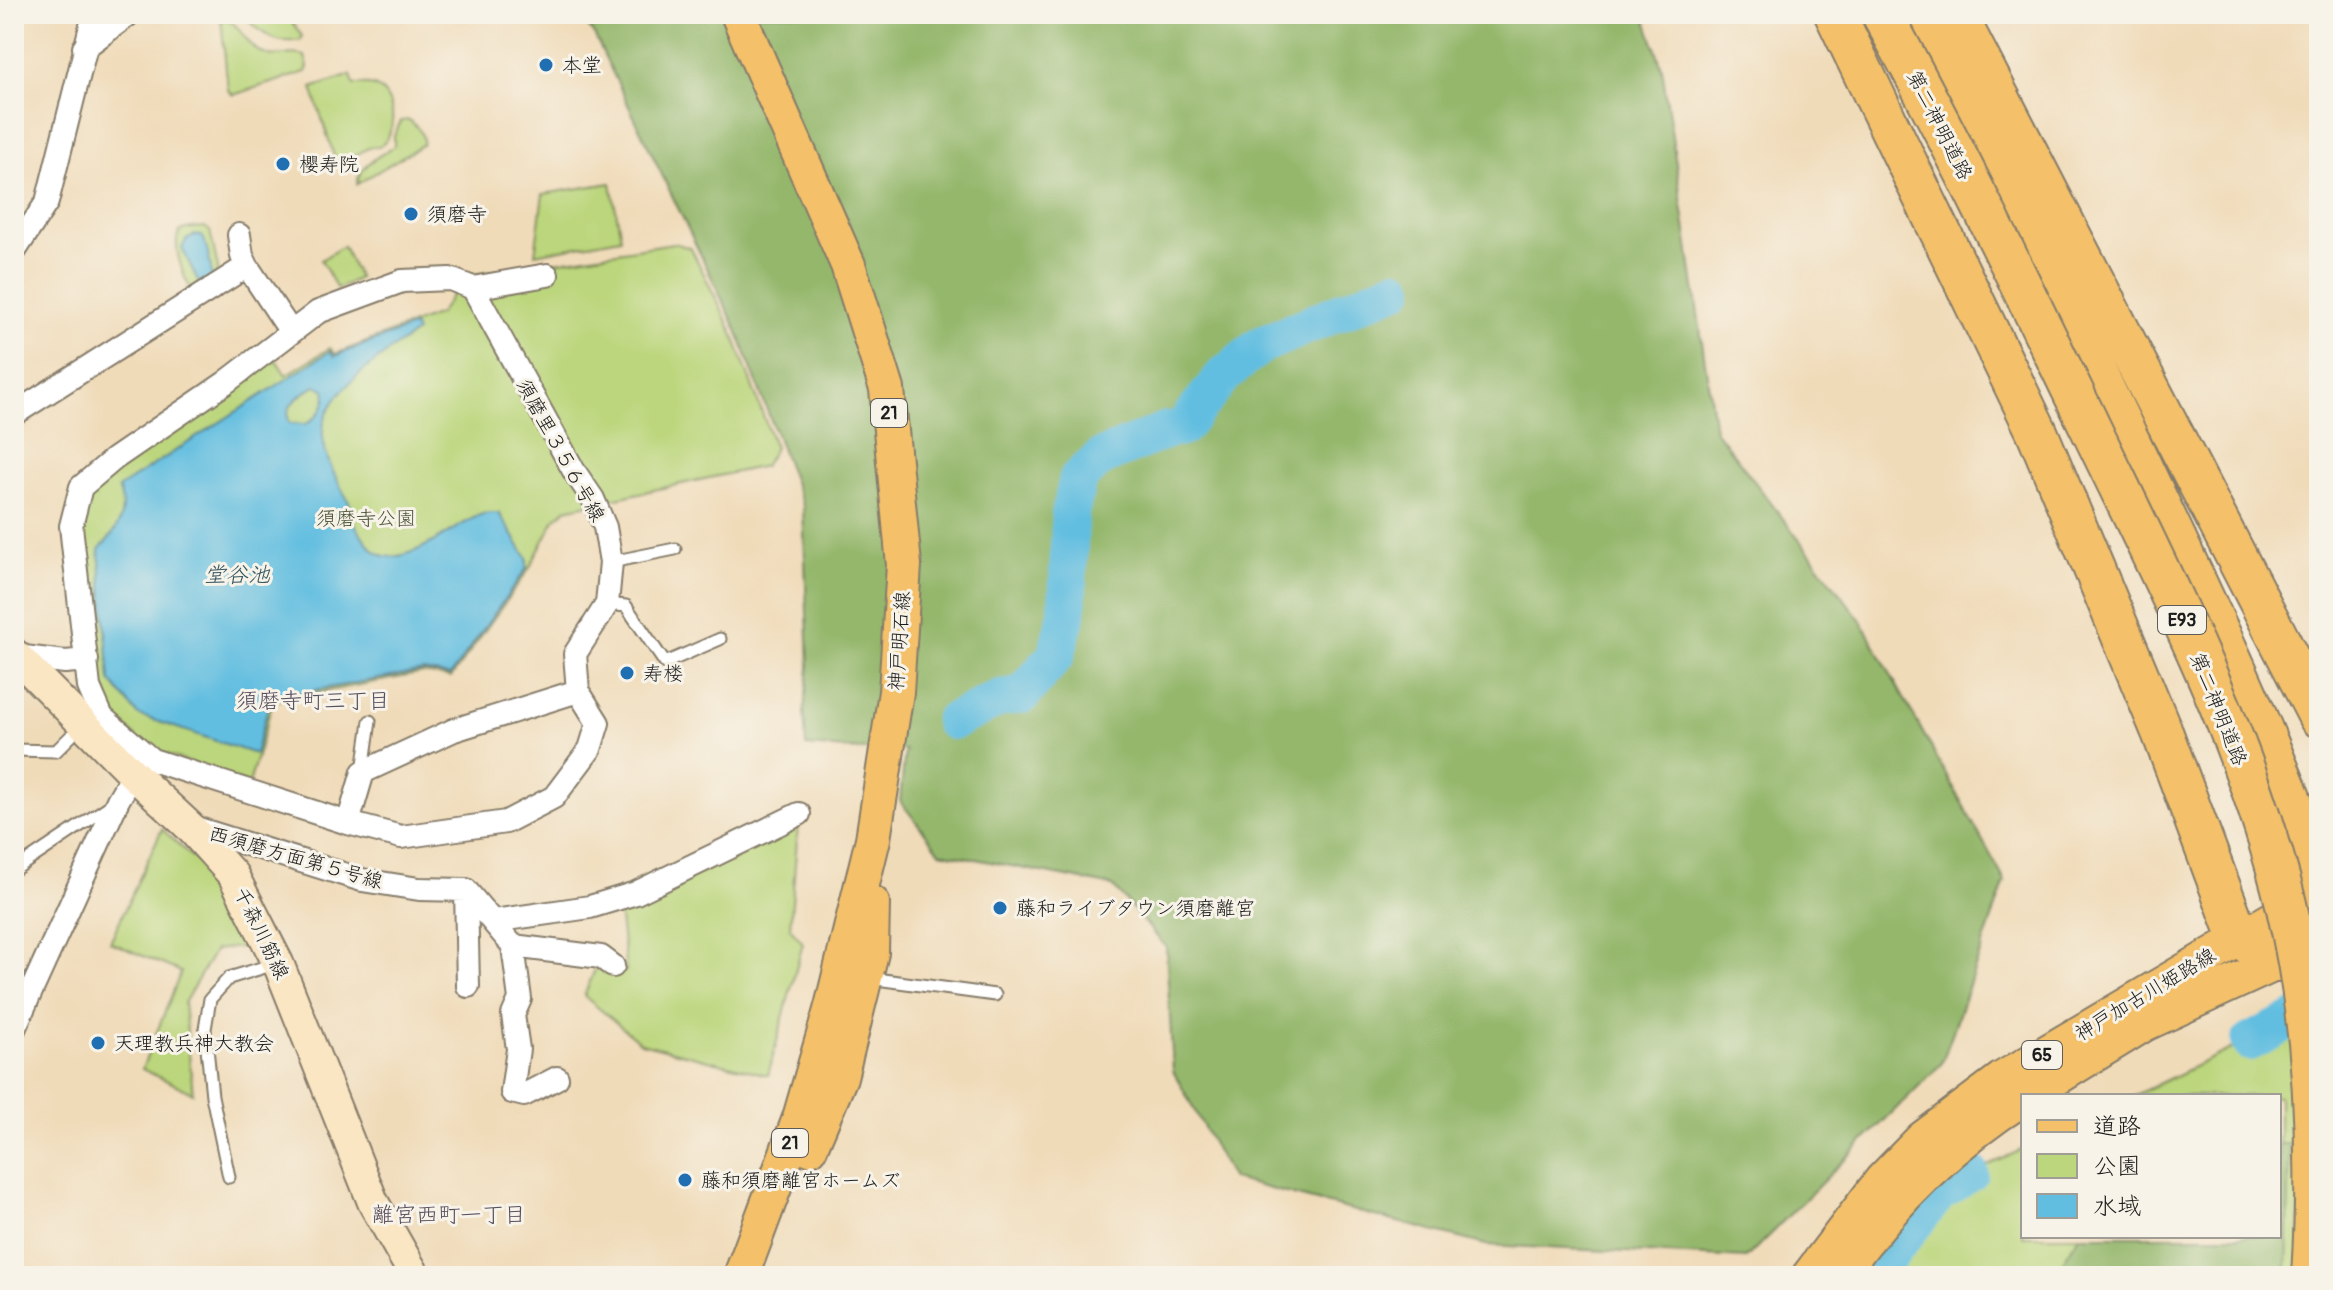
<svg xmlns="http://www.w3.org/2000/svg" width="2333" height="1290" font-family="Pangolin,'Klee One',sans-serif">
  <rect width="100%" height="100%" fill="#f7f3e8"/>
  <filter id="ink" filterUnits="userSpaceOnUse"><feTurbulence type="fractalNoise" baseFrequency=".0125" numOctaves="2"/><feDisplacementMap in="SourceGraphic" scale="16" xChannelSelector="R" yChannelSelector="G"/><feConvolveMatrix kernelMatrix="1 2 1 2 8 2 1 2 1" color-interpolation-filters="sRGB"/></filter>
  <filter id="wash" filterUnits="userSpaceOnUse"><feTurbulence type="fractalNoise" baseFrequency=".006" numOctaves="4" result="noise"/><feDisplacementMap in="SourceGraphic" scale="32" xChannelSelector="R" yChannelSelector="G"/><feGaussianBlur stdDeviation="1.8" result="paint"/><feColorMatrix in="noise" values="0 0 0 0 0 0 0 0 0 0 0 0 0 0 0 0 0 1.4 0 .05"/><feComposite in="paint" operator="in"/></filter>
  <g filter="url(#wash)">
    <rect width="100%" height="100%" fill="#f0dbb9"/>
    <path fill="#bbd67c" stroke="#6c794c" stroke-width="2" d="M241,14H286L302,36L301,40C272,46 262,32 241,14Z
      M221,18C239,20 245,44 260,52C275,61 290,50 305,56L308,67L306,72L233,95L228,90Z
      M351,75L354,85C360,85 368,84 374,86C397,96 398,134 379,147H370L337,165L312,88Z
      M409,120C417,126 425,134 423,144L357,184C359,165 380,156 394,146V136L401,121Z
      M611,183L621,238L535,254L543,194Z
      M205,227L210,231L218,268L216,277L192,289C184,282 172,244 179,233C184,227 198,228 205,227Z
      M673,243L691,248L732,331L775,448L764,466L566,509L555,519L529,569L451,678L424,673L273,701L249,784L145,747L110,710L95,681L80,529L90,491L115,467L274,357L286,375L330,348L335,354L439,314L465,276Z
      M343,246L359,278L337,289L321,260Z
      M798,826L790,928L803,943L768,1075L641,1043L584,996L596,967L626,971L619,910Z
      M162,829L217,880L248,946L215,950L184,1003L193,1093L142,1069L181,972L110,942Z
      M2297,1017L2300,1276H1869L1940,1189L2023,1149V1236H2279V1096H2133Z"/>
    <path fill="#94b76c" stroke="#586a44" stroke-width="2" d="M578,14H1644L1662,68L1715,430L1860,619L2005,881L1942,1063L1746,1258L1486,1245L1232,1179L1173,1071L1166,947L1113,886L940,852L900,801L905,750H861L806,746L804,711L809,667L803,506L737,330L594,34Z
      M2279,1144H2290L2287,1276H2054L2079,1236H2279Z"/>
    <path fill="#62bee0" stroke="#3f6d7e" stroke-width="2" fill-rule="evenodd" d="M194,235L202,236C207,241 212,272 212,280C211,287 208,294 207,300L182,248L186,240Z
      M414,326L416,332C387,354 319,393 323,436C325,462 339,483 351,506L347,511C355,523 363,541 375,551C400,573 455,525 480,515C486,512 492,513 499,513L527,558V568L450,676L424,671L271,698L255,754L138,715L110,680L99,549C118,531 128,513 118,488L330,351L334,356ZM316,386L325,389C329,403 318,417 306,424L290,423C281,407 303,392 316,386Z"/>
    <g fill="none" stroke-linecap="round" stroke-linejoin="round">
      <path stroke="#62bee0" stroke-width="38" d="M1182,428L1224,375L1261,345L1396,288
        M953,721L1000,698L1022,695L1056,655L1067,614L1070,514L1078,478L1102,457L1167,430
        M2250,1042L2319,1007
        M1872,1276L1939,1193L1970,1173"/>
    </g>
  </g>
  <g filter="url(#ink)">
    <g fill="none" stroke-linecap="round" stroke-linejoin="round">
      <defs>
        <path id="lane" d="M611,562L675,549
          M607,604L626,606L665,663L720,639
          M14,750L56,751L83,724
          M363,771L370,721
          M14,870L111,805
          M869,978L995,995
          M229,1177L212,1096L205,1029L210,999L229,978L278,963"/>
        <path id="street" d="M84,48L128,15
          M239,235L242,256L247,266L291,332
          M14,252L47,202L94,14
          M473,288L574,471L593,499L605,527L611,562L607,604L575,654L578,691L598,723L590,749L554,797L506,822L401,837L348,823L152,760L102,717L89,687L71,526L81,487L114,459L225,383L318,312L402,281L450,279L473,288L547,275
          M14,414L247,266
          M15,652L16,656L65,662L87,660
          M348,823L363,772L454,730L578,691
          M189,826L362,880L419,889L466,890L513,946L601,957L613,966
          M466,890L468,986
          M493,921L590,907L636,893L799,814
          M513,946L520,999L513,1015L518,1049L512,1092L524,1095L557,1078
          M14,1029L118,800L133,774L145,765"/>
        <path id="secondary" d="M14,654L133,774L189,826L233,875L278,963L373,1202L415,1276"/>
        <path id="primary" d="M738,14L848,265L887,389L904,565L896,692L873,839L832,1007L800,1118L741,1276
          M2027,1096L2144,1024L2279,962L2319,933
          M810,1148L840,1077L871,953L872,903
          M1809,1276L1882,1180L1922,1139L2002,1079L2305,900L2319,887
          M1839,1276C1890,1205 1949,1144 2023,1098"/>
        <path id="highway" d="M1835,14L2037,432L2162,732L2239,938L2279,962
          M1916,14C1993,159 2064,306 2135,453C2201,592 2268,731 2319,875
          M1956,14L2319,717"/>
      </defs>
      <use href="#lane" stroke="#867c6a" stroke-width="15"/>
      <use href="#street" stroke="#867c6a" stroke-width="26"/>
      <use href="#secondary" stroke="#867c6a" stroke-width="34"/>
      <use href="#primary" stroke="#867c6a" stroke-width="38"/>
      <use href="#highway" stroke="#867c6a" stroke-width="44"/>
      <use href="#lane" stroke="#fff" stroke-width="11"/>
      <use href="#street" stroke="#fff" stroke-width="22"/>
      <use href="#secondary" stroke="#fbe6c3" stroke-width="30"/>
      <use href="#primary" stroke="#f4c16a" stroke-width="34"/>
      <use href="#highway" stroke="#f4c16a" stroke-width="40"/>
      <defs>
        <path id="highway-bridge" d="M1882,14C1956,149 2023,289 2090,427C2165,582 2245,736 2286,904C2315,1026 2320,1151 2312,1276"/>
      </defs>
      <use href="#highway-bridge" stroke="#867c6a" stroke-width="44" stroke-linecap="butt"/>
      <use href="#highway-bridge" stroke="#f4c16a" stroke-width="40"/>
    </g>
  </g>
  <g fill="#1f6fb2" stroke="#f7f3e8" stroke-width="3">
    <circle cx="546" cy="65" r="8"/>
    <circle cx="283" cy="164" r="8"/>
    <circle cx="411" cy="214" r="8"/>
    <circle cx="627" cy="673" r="8"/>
    <circle cx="1000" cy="908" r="8"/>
    <circle cx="98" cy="1043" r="8"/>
    <circle cx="685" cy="1180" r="8"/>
  </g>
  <g text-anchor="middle" stroke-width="6" stroke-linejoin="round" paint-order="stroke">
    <g fill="#f7f3e8" stroke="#5e5c59" stroke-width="2">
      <rect x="871" y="399" width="36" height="28" rx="6"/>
      <rect x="2158" y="606" width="48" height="28" rx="6"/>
      <rect x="2022" y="1041" width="40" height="28" rx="6"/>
      <rect x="772" y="1129" width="36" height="28" rx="6"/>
    </g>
    <g font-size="18" font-weight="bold" fill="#1c1c1c">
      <text x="889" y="419">21</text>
      <text x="2182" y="626">E93</text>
      <text x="2042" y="1061">65</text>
      <text x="790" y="1149">21</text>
    </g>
    <g font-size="20" fill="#1c1c1c" stroke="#f7f3e8" text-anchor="start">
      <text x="562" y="72">本堂</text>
      <text x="299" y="171">櫻寿院</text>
      <text x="427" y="221">須磨寺</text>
      <text x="643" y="680">寿楼</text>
      <text x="1016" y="915">藤和ライブタウン須磨離宮</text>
      <text x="114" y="1050">天理教兵神大教会</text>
      <text x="701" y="1187">藤和須磨離宮ホームズ</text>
    </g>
    <g font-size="20" fill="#1c1c1c" stroke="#f7f3e8">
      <text transform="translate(1940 125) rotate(63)" y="7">第二神明道路</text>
      <text transform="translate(561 450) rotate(61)" y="7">須磨里３５６号線</text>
      <text transform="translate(899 641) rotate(-86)" y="7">神戸明石線</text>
      <text transform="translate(2219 709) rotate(68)" y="7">第二神明道路</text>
      <text transform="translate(296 857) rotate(16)" y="7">西須磨方面第５号線</text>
      <text transform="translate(262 933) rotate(64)" y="7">千森川筋線</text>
      <text transform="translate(2145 994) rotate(-31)" y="7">神戸加古川姫路線</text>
    </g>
    <g font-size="20" fill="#4c5439" stroke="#f7f3e8">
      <text x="366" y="525">須磨寺公園</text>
    </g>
    <g font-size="22" font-style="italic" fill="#345561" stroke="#f7f3e8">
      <text x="237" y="582">堂谷池</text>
    </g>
    <g font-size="22" fill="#574e5f" stroke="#f7f3e8">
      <text x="313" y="708">須磨寺町三丁目</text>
      <text x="449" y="1222">離宮西町一丁目</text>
    </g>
  </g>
  <rect width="2333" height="1290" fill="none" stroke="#f7f3e8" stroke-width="48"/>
  <rect x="2021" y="1094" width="260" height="144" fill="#f7f3e8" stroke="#9f9d96" stroke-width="2"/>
  <rect x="2037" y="1120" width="40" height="12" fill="#f4c16a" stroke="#9f9d96" stroke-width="2"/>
  <text x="2093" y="1134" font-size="24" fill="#1c1c1c">道路</text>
  <rect x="2037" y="1154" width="40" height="24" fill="#bbd67c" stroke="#9f9d96" stroke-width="2"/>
  <text x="2093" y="1174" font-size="24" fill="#1c1c1c">公園</text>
  <rect x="2037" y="1194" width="40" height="24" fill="#62bee0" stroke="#9f9d96" stroke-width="2"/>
  <text x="2093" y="1214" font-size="24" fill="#1c1c1c">水域</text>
</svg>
